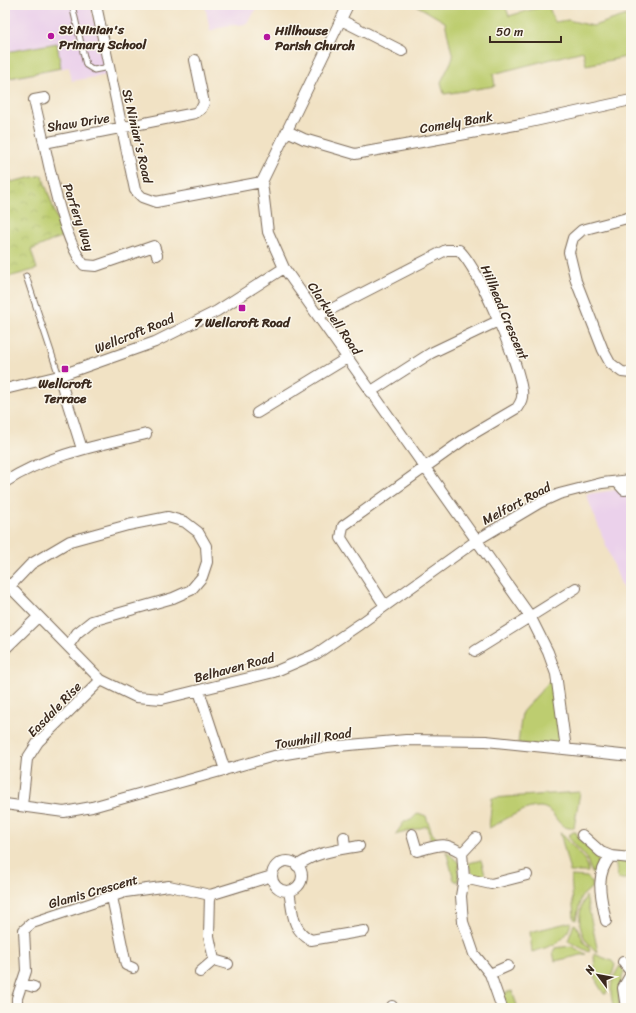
<svg xmlns="http://www.w3.org/2000/svg" width="636" height="1013" font-family="Sriracha,sans-serif">
  <defs>
    <pattern id="park-crowns" width="20" height="18" patternUnits="userSpaceOnUse"><rect width="20" height="18" fill="#bdcd6f"/><path d="M2 6a3 3 0 1 1 6 0M12 15a3 3 0 1 1 6 0" fill="none" stroke="#a3b060"/></pattern>
  </defs>
  <rect width="100%" height="100%" fill="#fbf7ec"/>
  <filter id="ink" filterUnits="userSpaceOnUse"><feTurbulence type="fractalNoise" baseFrequency=".025" numOctaves="2"/><feDisplacementMap in="SourceGraphic" scale="8" xChannelSelector="R" yChannelSelector="G"/><feConvolveMatrix kernelMatrix="1 2 1 2 8 2 1 2 1" color-interpolation-filters="sRGB"/></filter>
  <filter id="wash" filterUnits="userSpaceOnUse"><feTurbulence type="fractalNoise" baseFrequency=".012" numOctaves="4" result="noise"/><feDisplacementMap in="SourceGraphic" scale="16" xChannelSelector="R" yChannelSelector="G"/><feGaussianBlur stdDeviation="0.9" result="paint"/><feColorMatrix in="noise" values="0 0 0 0 0 0 0 0 0 0 0 0 0 0 0 0 0 1.4 0 .05"/><feComposite in="paint" operator="in"/></filter>
  <g filter="url(#wash)">
    <rect width="100%" height="100%" fill="#f1e2c4"/>
    <path fill="#ebd1eb" d="M5,5H91L107,75L72,81L69,67L5,80Z
      M205,5H258L248,24L225,26L210,31Z
      M631,488V610L586,494Z"/>
    <path fill="#bdcd6f" stroke="#7c7c46" d="M416,5H505L509,16L548,5L555,22L568,20L593,26L630,14L631,56L586,65L583,51L493,74L495,86L444,94L441,82L453,58L445,22Z
      M57,43L61,68L10,78L6,52Z
      M556,674L566,749L518,743L522,712Z
      M580,792L574,828C555,830 557,809 541,807C524,806 504,821 489,828L492,798Z
      M418,813L426,816L432,833L440,842L432,844L427,826L395,835L404,822L411,820Z
      M560,832L584,858L588,867V872H570Z
      M573,832H576L580,840L599,857L595,874L592,873L586,857L569,838V835Z
      M446,851L459,863L458,882L454,880Z
      M481,860L485,874L484,879C476,876 469,873 469,863Z
      M615,860L627,861L630,879H618Z
      M571,876L587,877L592,882V887L581,897L576,920L574,919Z
      M586,896L598,952C578,940 575,914 586,896Z
      M571,922C567,943 551,946 532,952L530,932Z
      M574,924L576,925L584,942L590,949L589,952L568,941Z
      M571,946L586,954L555,961L553,952L555,948Z
      M594,954L612,961L615,965L606,994H604L597,983L595,974Z
      M620,966L624,971L619,988V1008H614C609,992 610,980 620,966Z
      M512,991L518,1008C507,1008 506,1006 503,995L504,993Z"/>
    <path fill="url(#park-crowns)" stroke="#7c7c46" d="M5,160L11,182L42,175L63,236L31,250L37,269L5,278Z"/>
  </g>
  <g filter="url(#ink)">
    <g fill="none" stroke-linecap="round" stroke-linejoin="round">
      <defs>
        <path id="service" d="M72,5L86,65L94,70L109,67
          M26,276L59,376"/>
        <path id="minor" d="M96,5L135,190L142,197L156,202L262,182
          M348,5L262,182L268,232L284,268L530,616L548,652L556,674L566,749
          M341,20L402,51
          M45,98L34,100L44,143L195,113L201,109L204,103L195,60
          M287,131L304,139L355,154L521,124L631,100
          M44,143C51,174 64,241 84,265L96,266L154,246L157,255
          M631,217L582,230L573,238L569,252L576,281L603,350L610,363L622,372L631,373
          M318,316L446,250H459C480,271 518,361 522,391C523,398 521,402 517,408L466,438L343,526L341,538L385,606
          M59,376L82,449
          M5,389L59,376L155,342L217,311L284,268
          M370,392L431,353L498,321
          M257,413L347,358
          M5,482C46,455 99,445 146,434
          M617,482L624,490L631,489
          M5,582L101,680L136,697L162,699L274,672L316,654L360,624L477,540L539,503L559,494L602,483L631,480
          M9,587L31,564L70,541L128,525L168,517L185,522L198,532L206,546L207,562L202,577L191,590L173,598L92,621L77,633L68,646
          M5,649L38,617
          M475,651L576,588
          M199,691L225,770
          M5,804L64,812L92,807L274,756L327,747L406,740L486,741L631,756
          M22,806L27,759L38,742L101,680
          M412,834L417,851C438,846 442,840 462,853L464,878L461,896L463,922L474,954L490,974L502,1008
          M582,835L601,852L611,856
          M344,837L345,848
          M462,853L476,838
          M272 876a15 15 0 1 1 30 0a15 15 0 1 1-30 0Z
          M297,866C315,852 337,850 359,846
          M464,878L491,884L527,875
          M289,891C293,911 291,930 311,940L364,931
          M210,895L209,936L214,960L228,964
          M112,897L126,965L133,968
          M606,921C601,897 594,876 611,856L631,858
          M623,962L631,972
          M200,972L214,960
          M490,974L508,966
          M23,984L34,987
          M17,1008V998L26,971L24,930L32,923L125,892L169,886L210,895L272,876
          M392,1008V1006
          M626,1008L623,988L631,974"/>
      </defs>
      <use href="#service" stroke="#7b6a58" stroke-width="7"/>
      <use href="#minor" stroke="#7b6a58" stroke-width="12"/>
      <use href="#service" stroke="#fff" stroke-width="5"/>
      <use href="#minor" stroke="#fff" stroke-width="10"/>
    </g>
  </g>
  <g fill="#b5179e" stroke="#fbf7ec" stroke-width="1.5">
    <circle cx="51" cy="36" r="4"/>
    <circle cx="267" cy="37" r="4"/>
    <rect x="238" y="304" width="8" height="8" rx="2"/>
    <rect x="61" y="365" width="8" height="8" rx="2"/>
  </g>
  <g text-anchor="middle" stroke-width="3" stroke-linejoin="round" paint-order="stroke">
    <g font-size="13" font-weight="bold" fill="#3b2a1e" stroke="#fbf7ec" text-anchor="start">
      <text x="59" y="34">St Ninian's<tspan x="59" dy="15">Primary School</tspan></text>
      <text x="275" y="35">Hillhouse<tspan x="275" dy="15">Parish Church</tspan></text>
      <text x="242" y="327" text-anchor="middle">7 Wellcroft Road</text>
      <text x="65" y="388" text-anchor="middle">Wellcroft<tspan x="65" dy="15">Terrace</tspan></text>
    </g>
    <g font-size="13" fill="#3b2a1e" stroke="#fbf7ec">
      <text transform="translate(78 122) rotate(-9)" y="5">Shaw Drive</text>
      <text transform="translate(456 122) rotate(-10)" y="5">Comely Bank</text>
      <text transform="translate(138 136) rotate(77)" y="5">St Ninian's Road</text>
      <text transform="translate(79 217) rotate(71)" y="5">Parfery Way</text>
      <text transform="translate(505 312) rotate(67)" y="5">Hillhead Crescent</text>
      <text transform="translate(335 318) rotate(56)" y="5">Clarkwell Road</text>
      <text transform="translate(134 333) rotate(-22)" y="5">Wellcroft Road</text>
      <text transform="translate(516 503) rotate(-28)" y="5">Melfort Road</text>
      <text transform="translate(234 667) rotate(-15)" y="5">Belhaven Road</text>
      <text transform="translate(54 709) rotate(-46)" y="5">Easdale Rise</text>
      <text transform="translate(313 738) rotate(-9)" y="5">Townhill Road</text>
      <text transform="translate(93 891) rotate(-16)" y="5">Glamis Crescent</text>
    </g>
  </g>
  <rect width="636" height="1013" fill="none" stroke="#fbf7ec" stroke-width="20"/>
  <g transform="translate(598 975) rotate(302)" stroke="#fbf7ec" stroke-width="3" paint-order="stroke">
  <path d="M0-3L7 15L0 10L-7 15Z" fill="#3b2a1e"/>
  <text y="-6" font-size="11" font-weight="bold" text-anchor="middle" fill="#3b2a1e">N</text>
  </g>
  <path d="M490 36v6h71v-6" fill="none" stroke="#3b2a1e" stroke-width="2"/>
  <text x="496" y="36" font-size="12" fill="#3b2a1e" stroke="#fbf7ec" stroke-width="3" paint-order="stroke">50 m</text>
</svg>
